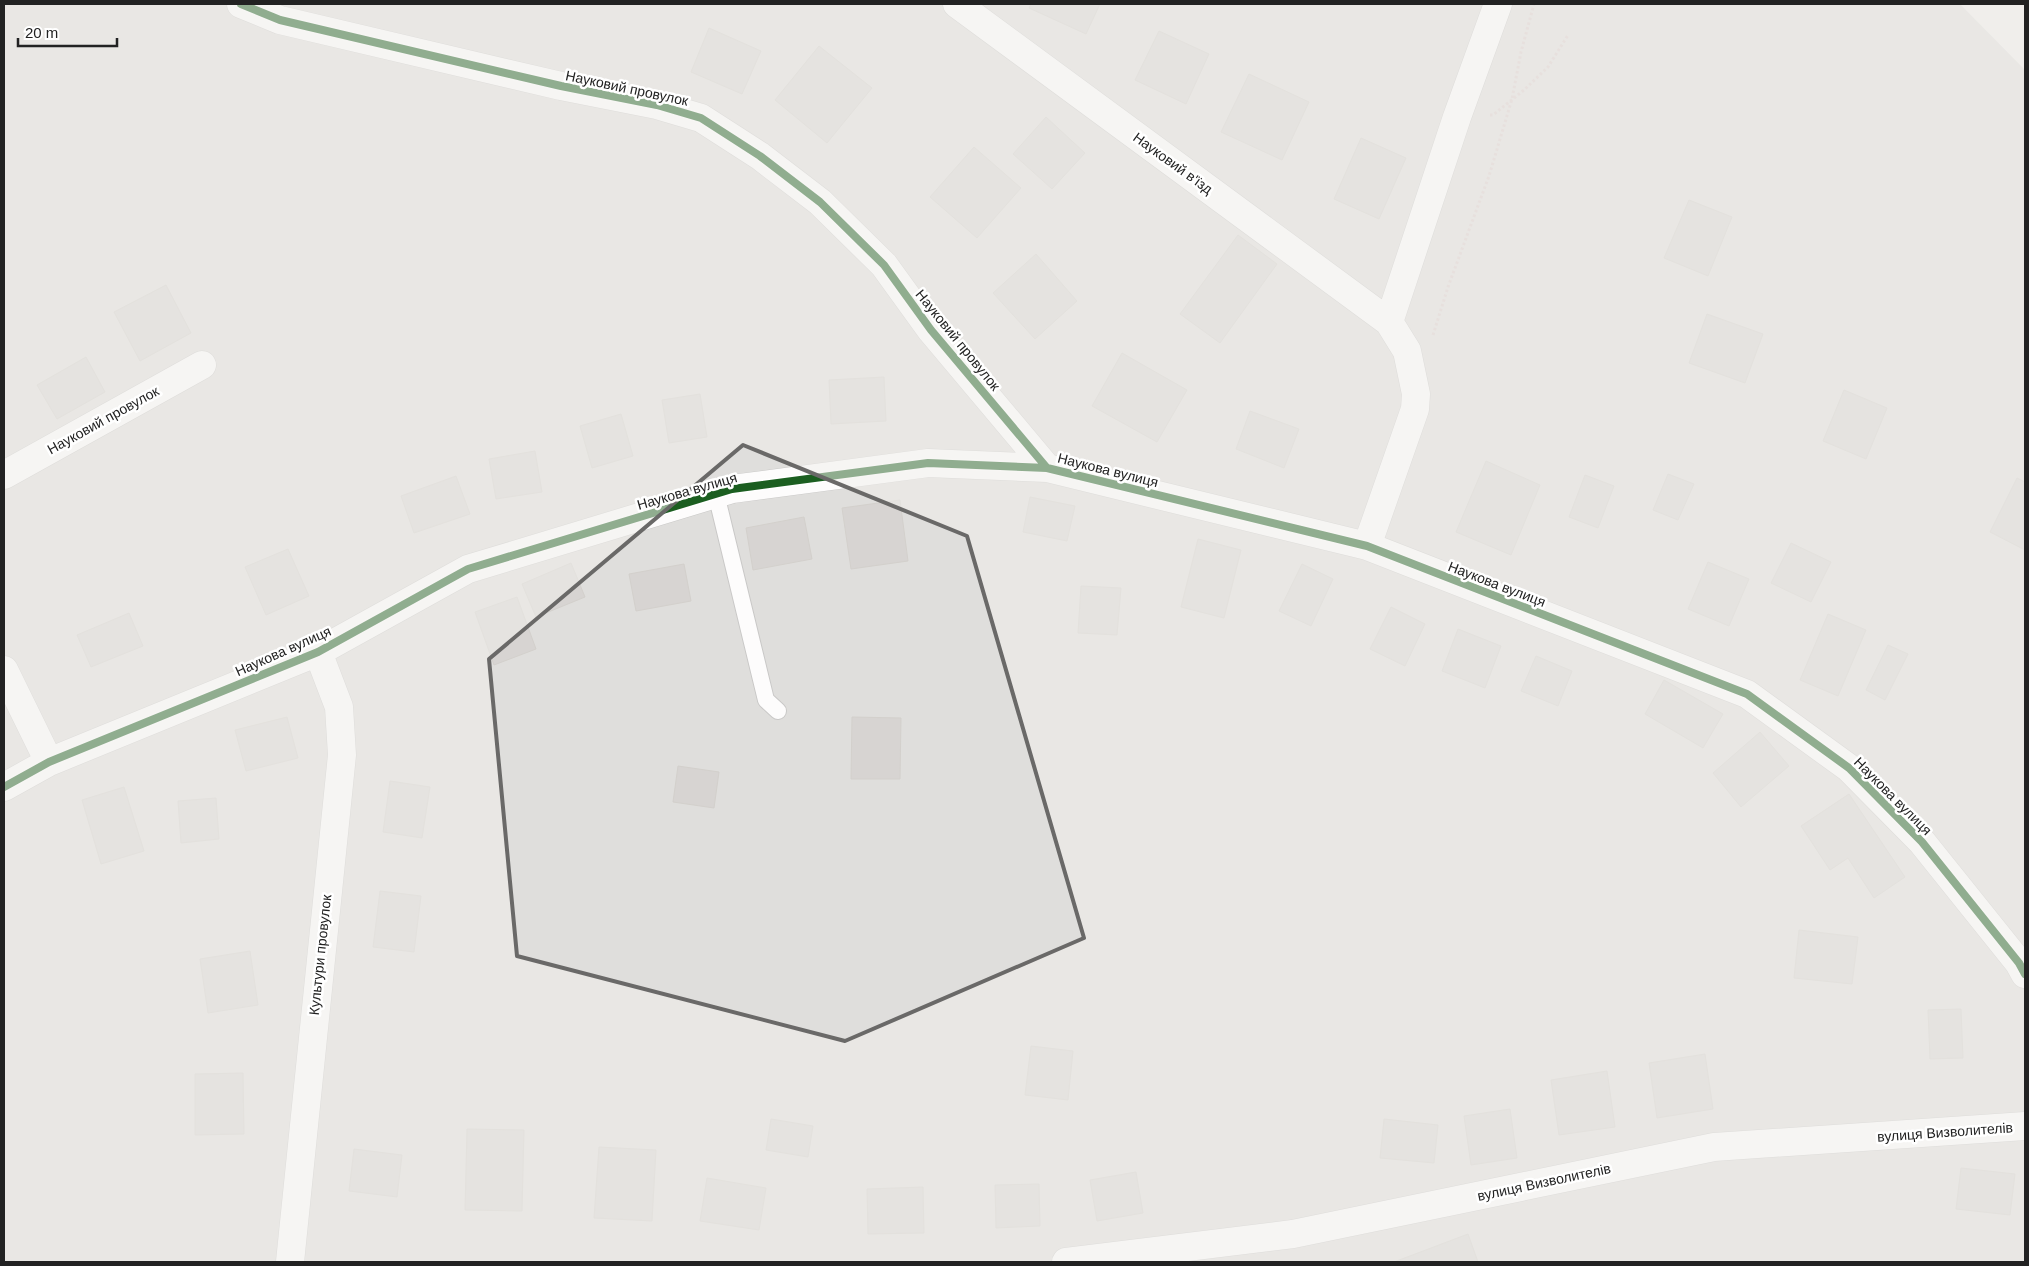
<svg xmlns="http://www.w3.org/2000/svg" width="2029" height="1266" font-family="Arial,sans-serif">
  <rect width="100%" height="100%" fill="#f0eeeb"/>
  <path fill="#dfdedc" d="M4,4H1960L2025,70V1262H4Z"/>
  <path fill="#d7d4d2" stroke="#d3d0cc" d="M1031,4H1100L1086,34L1029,8Z
    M709,28L761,51L742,94L691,72Z
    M1159,31L1209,54L1186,104L1135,80Z
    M819,46L872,88L827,143L775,100Z
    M1249,74L1309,102L1282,160L1221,132Z
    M1046,117L1085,153L1052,189L1013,154Z
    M1361,138L1406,158L1379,219L1334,199Z
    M974,147L1021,188L977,238L930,197Z
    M1689,200L1732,217L1708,276L1664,258Z
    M1238,235L1277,264L1220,343L1180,314Z
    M1036,254L1077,301L1035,339L993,293Z
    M166,285L191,333L140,361L114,312Z
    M1707,314L1763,334L1745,383L1689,363Z
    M1122,353L1187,390L1157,442L1092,406Z
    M86,357L105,392L57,419L37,385Z
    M884,377L886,421L831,424L829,380Z
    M1844,390L1887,408L1866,459L1823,441Z
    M700,394L707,437L669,443L662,400Z
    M1250,411L1299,429L1284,468L1236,449Z
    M621,414L633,456L592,468L580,426Z
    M535,451L542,492L496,499L489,459Z
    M1486,461L1540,485L1511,555L1456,532Z
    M1668,474L1694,484L1678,520L1653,510Z
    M1585,475L1614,486L1598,528L1569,517Z
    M456,476L470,514L414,533L401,496Z
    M2017,478L2025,482V550L1990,532Z
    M1030,497L1075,506L1067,541L1023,532Z
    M900,500L908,561L851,569L842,508Z
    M804,517L812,559L753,570L746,528Z
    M1198,539L1241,550L1224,618L1181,607Z
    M1791,543L1831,562L1811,602L1771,583Z
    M288,549L309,596L266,615L245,567Z
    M1708,562L1749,579L1729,626L1688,609Z
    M571,563L585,597L536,617L522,584Z
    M684,564L691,601L636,611L629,574Z
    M1302,564L1333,579L1311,626L1279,611Z
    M1081,586L1121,588L1117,635L1078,633Z
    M517,597L536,649L494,665L475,612Z
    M1391,607L1425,624L1405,666L1370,649Z
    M129,613L143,646L91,667L77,635Z
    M1828,614L1866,630L1838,696L1800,680Z
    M1458,629L1501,646L1485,688L1442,671Z
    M1888,645L1908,654L1885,700L1866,690Z
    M1536,656L1572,671L1558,706L1521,691Z
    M1664,680L1723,714L1703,748L1645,714Z
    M287,717L298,758L246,771L235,730Z
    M852,717L901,718L900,779H851Z
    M1760,732L1789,766L1741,807L1713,773Z
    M678,766L719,772L714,808L673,802Z
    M390,781L430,787L422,838L383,832Z
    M124,787L144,851L101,864L82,800Z
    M1849,794L1905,877L1874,898L1848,858L1830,870L1801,826Z
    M216,798L219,839L181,843L178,801Z
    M380,891L421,896L414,952L373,947Z
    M1799,930L1858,937L1852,984L1794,978Z
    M250,951L258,1005L208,1013L200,959Z
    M1961,1009L1963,1058L1930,1059L1928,1010Z
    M1031,1046L1073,1051L1068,1100L1025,1095Z
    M1705,1054L1713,1109L1657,1118L1649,1063Z
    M1607,1071L1615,1127L1559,1135L1551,1080Z
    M243,1073L244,1134L195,1135V1074Z
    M1510,1109L1517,1158L1471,1165L1464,1116Z
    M771,1119L813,1126L808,1157L766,1150Z
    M1384,1119L1438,1125L1434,1163L1380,1158Z
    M467,1129L524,1130L522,1211L465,1210Z
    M599,1147L656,1150L652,1221L594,1218Z
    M354,1149L402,1155L397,1197L349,1191Z
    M1961,1168L2015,1174L2010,1215L1956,1209Z
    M1136,1172L1143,1213L1097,1221L1090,1180Z
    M707,1178L766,1188L759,1230L700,1221Z
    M1039,1184L1040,1226L996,1228L995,1185Z
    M923,1187L924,1233L868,1234L867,1189Z
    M1468,1234L1478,1262H1394Z"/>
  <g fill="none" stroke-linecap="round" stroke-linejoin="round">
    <defs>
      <path id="service" d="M716,494L766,700L778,711"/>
      <path id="minor" d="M241,4L280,20L561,86L657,105L701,118L760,156L820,202L884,265L931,330L1047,468
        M957,4L1389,322L1407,351L1416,394L1415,409L1367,546
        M1389,322L1457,117L1498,4
        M4,475L202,365
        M4,670L49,762
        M4,787L49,762L318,652L468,569L732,489L928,463L1047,468L1367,546L1747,694L1849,768L1922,842L2019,963L2025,974
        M290,1262L342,755L339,707L318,652
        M1066,1262L1293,1234L1714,1147L2025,1126"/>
    </defs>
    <use href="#service" stroke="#c9c8c7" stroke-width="18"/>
    <use href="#minor" stroke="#c9c8c7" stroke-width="29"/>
    <path stroke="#dccecd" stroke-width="3" stroke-dasharray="2.5 2.5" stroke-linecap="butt" d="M1490,115H1493L1524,90L1548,67L1568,35
      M1433,335L1448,287L1489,176L1512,99L1521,52L1534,4"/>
    <use href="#service" stroke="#fdfcfc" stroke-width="16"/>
    <use href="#minor" stroke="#fdfcfc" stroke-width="28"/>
    <defs>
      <path id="cycleway" d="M241,4L280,20L561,86L657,105L701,118L760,156L820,202L884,265L931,330L1047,468
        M4,787L49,762L318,652L468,569L732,489L928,463L1047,468L1367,546L1747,694L1849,768L1922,842L2019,963L2025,974"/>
    </defs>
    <use href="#cycleway" stroke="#fff" stroke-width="11"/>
    <use href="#cycleway" stroke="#1b5e20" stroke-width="8"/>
  </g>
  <path d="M0 0H2029V1266H0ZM743,445L967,536L1084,938L845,1041L517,956L489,659Z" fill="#f0eeeb" fill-opacity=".55" fill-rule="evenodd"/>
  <path fill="none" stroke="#6a6968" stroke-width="4" stroke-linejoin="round" d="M743,445L967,536L1084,938L845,1041L517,956L489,659Z"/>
  <g text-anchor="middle" stroke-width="5" stroke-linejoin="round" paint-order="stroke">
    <g font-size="14" fill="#222" stroke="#fff">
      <text transform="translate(627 88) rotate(12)" y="5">Науковий провулок</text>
      <text transform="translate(1173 163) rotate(36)" y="5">Науковий в'їзд</text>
      <text transform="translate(958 340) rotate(51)" y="5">Науковий провулок</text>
      <text transform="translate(103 420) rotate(-29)" y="5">Науковий провулок</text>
      <text transform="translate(1108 470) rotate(14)" y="5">Наукова вулиця</text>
      <text transform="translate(687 491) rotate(-16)" y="5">Наукова вулиця</text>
      <text transform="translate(1497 584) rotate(21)" y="5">Наукова вулиця</text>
      <text transform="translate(283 651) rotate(-24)" y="5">Наукова вулиця</text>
      <text transform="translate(1893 796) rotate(45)" y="5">Наукова вулиця</text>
      <text transform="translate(320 955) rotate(-84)" y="5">Культури провулок</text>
      <text transform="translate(1945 1132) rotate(-4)" y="5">вулиця Визволителів</text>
      <text transform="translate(1544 1182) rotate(-12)" y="5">вулиця Визволителів</text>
    </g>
  </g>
  <rect width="2029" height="1266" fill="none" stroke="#222222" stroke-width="10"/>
  <path d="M18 38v8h99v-8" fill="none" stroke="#222222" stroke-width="2.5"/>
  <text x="25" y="38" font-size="15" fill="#222222" stroke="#ffffff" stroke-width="4" paint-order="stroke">20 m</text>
</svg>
